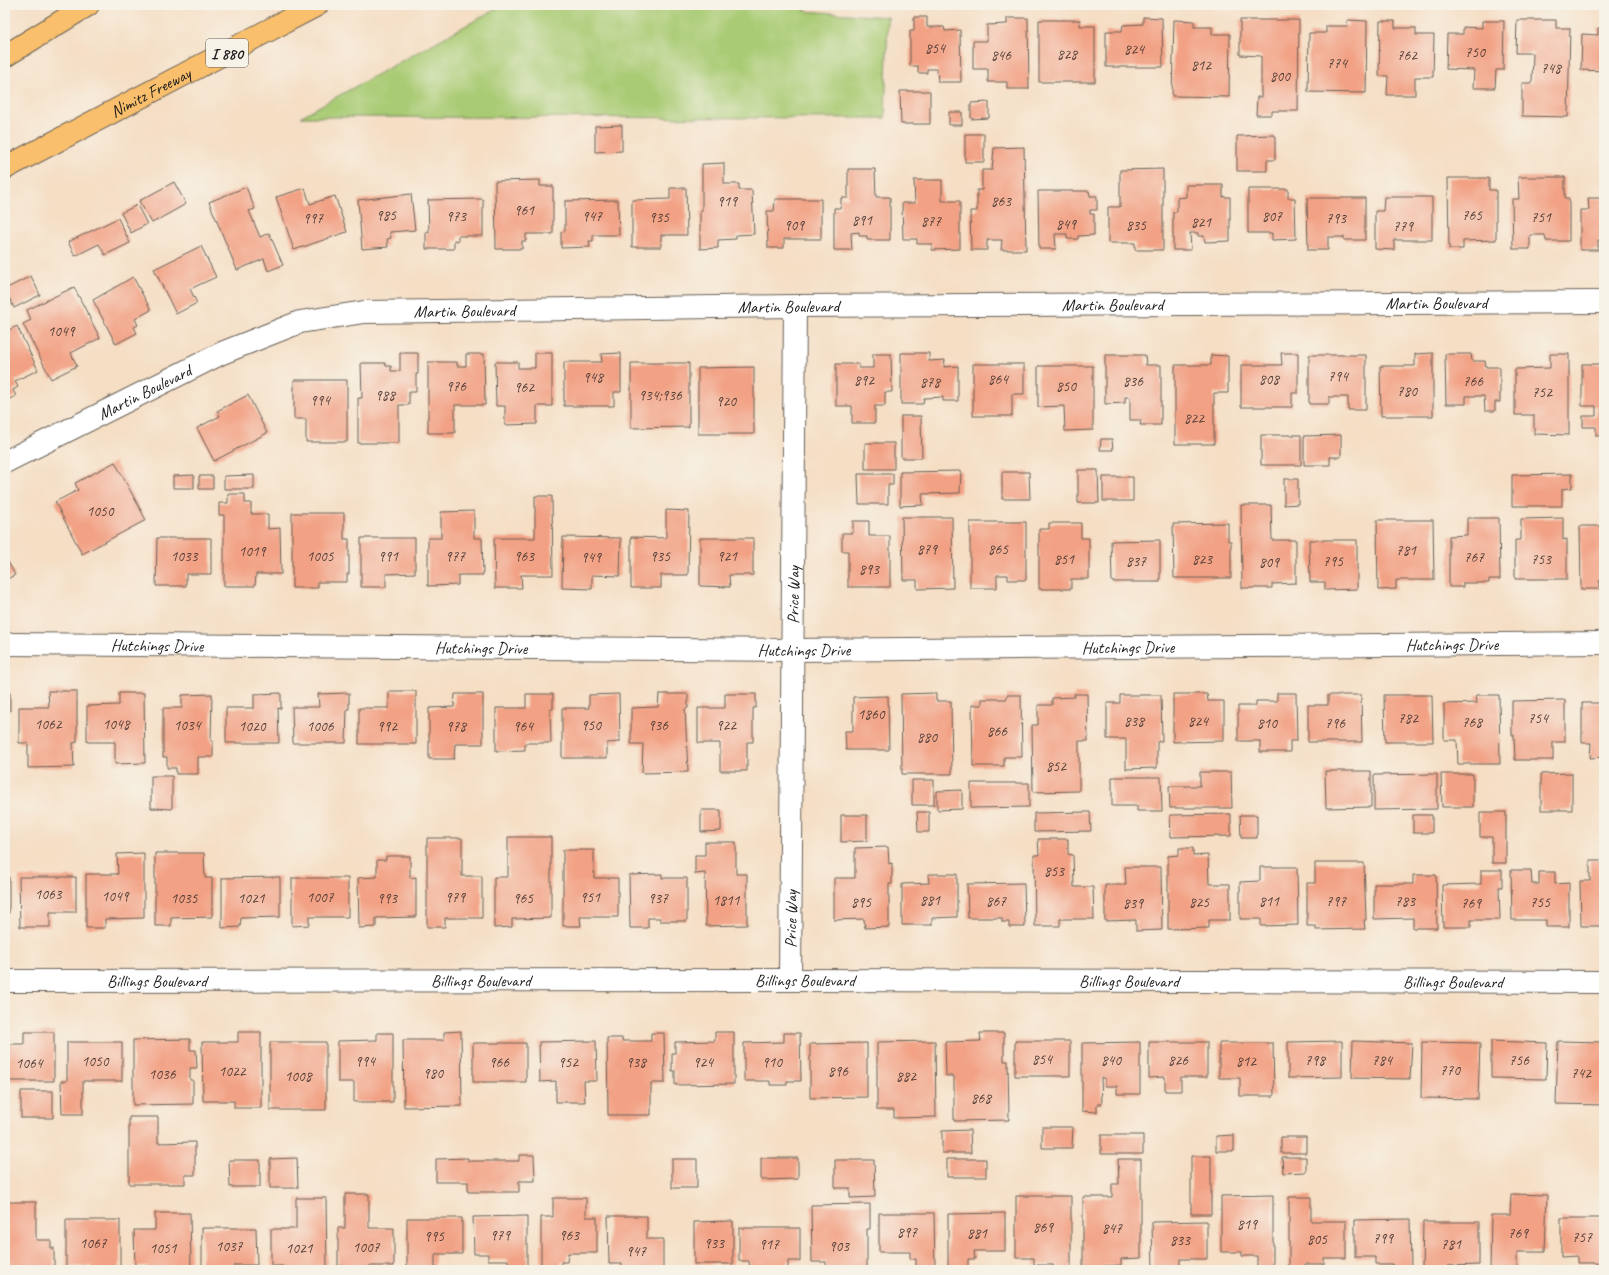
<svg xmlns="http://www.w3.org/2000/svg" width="1609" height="1275" font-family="Caveat,sans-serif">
  <rect width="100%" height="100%" fill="#f7f3e8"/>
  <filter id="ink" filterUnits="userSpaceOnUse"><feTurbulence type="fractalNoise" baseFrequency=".025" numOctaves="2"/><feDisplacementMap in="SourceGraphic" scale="8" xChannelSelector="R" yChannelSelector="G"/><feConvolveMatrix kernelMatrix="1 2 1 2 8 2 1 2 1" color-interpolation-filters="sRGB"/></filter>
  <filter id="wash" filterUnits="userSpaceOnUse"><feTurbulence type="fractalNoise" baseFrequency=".012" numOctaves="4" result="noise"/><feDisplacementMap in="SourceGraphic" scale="16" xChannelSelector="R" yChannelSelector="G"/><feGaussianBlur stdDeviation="0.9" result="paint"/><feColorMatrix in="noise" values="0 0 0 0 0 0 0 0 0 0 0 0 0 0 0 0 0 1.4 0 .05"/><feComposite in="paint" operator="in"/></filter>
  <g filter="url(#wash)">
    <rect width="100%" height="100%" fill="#f5dec4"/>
    <path fill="#a9cb73" stroke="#627448" d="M503,5H805V11L888,17L885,118L300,117Z"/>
    <g id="blocks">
      <path fill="#f2a184" d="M914,17H927V27H944L945,31L960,30L961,82H938L937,69H927V73H918V66H910V31H914Z
        M1143,17L1162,18L1163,67H1106V31H1122L1123,25L1143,24Z
        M1007,18H1028L1029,89H1007V82H988V69H973V41H987V25L1007,24Z
        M1039,20H1080V26H1095V82H1039Z
        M1174,20L1194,21V27H1212V34H1230L1229,97L1172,96Z
        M1240,20H1299L1298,111H1272V115H1256L1257,97H1261V56L1240,55Z
        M1347,20L1367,21L1366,93L1308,92L1309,33H1326V26H1348Z
        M1517,20H1556V28H1570L1568,117L1522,116V83H1532L1533,53H1516Z
        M1380,21H1395V28H1416V35H1434L1433,77H1415V95H1387L1388,76H1379Z
        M1482,21H1504L1503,70H1496L1495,88H1473L1474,70L1446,69L1447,34H1463V27L1482,28Z
        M1598,28H1604V71L1581,70L1582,34L1598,35Z
        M900,91H930V124H901Z
        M989,102V118L971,119V103Z
        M949,112H962V125H949Z
        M622,125V151L595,152V126Z
        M965,134H984V162H965Z
        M1275,135V160H1267V171H1237V136Z
        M1024,147L1026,250H1001L1002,240H987V250H971L970,211H977V190H982V170H992L994,148Z
        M724,163V184H739V190H752L754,234L736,235V239L718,240V248L700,249V211H702V164Z
        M848,169H875L876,197H890V240H867V236H859V232L851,233L852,250H834V208H841V198H848Z
        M1163,169V250H1135V243H1108V207H1120V170Z
        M1518,177H1565V198H1569V241H1546L1545,235H1530V249H1513L1512,199H1519Z
        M1448,178H1489V190H1496V240L1463,241V249H1449Z
        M540,180V186H553V234H526V241H522V249H496L495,181Z
        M914,180H942V201H960V249L932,250V244H917V239H903L902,203H915Z
        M174,182L186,204L152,223L139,201Z
        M1186,185H1223V197H1230V241L1205,242L1204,236H1198V233H1190L1191,250H1173V212H1177V198L1186,197Z
        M246,187L255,209L249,211L260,237L269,233L283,265L268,271L264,259L237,270L209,202Z
        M305,188L310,204L335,196L347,232L294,250L276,197Z
        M670,188H686L687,235H661V247H632V200L670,199Z
        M1248,189H1288V198H1295L1296,239L1272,240V233H1248Z
        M1038,191H1089L1090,196H1097V210H1090V214H1094V235L1078,236V239H1067V234H1055L1056,249H1039Z
        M411,194L415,230L390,232L391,238L387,239L388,247L362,249L358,200Z
        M1384,197H1432V240H1394V250L1375,249V211H1383Z
        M1307,198H1365V240H1344V237H1328V250H1308Z
        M1588,198H1604V240H1598V250H1580V210H1589Z
        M483,199V236H458V241L454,240V249H426V232L429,233L428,200Z
        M775,199H821V239H784V248H768L767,211H774Z
        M618,200L619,235H593V241H589L590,247L561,248V232L565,231V201Z
        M137,205L147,224L131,233L121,213Z
        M118,218L130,243L105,255L99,244L75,256L68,242Z
        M201,246L216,277L190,289L197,303L176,314L154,269Z
        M31,276L40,295L14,308L5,289Z
        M133,277L151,310L135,319L138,325L134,327L137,333L116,344L93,300Z
        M74,287L100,338L71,353L77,366L51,379L23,324L31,320L27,310Z
        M17,326L38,370L15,381L18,387L13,390L16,396L5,401V332Z
        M400,353H418V374H416V392H409V405H399V443H358V398H362L361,363H385L386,366H391V371H400Z
        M535,353H552V406H537V424L505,425V406H496L495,362H518V368H535Z
        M621,353V392H614V406H564V362H602L601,354Z
        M901,353H929V361L945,360L944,367L958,366V401H943V397L924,398L923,404H901Z
        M1281,353H1298V393H1292V407H1241V365H1282Z
        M1433,353V416H1381L1380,366H1415V354Z
        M466,354H484L485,405H455V433H428V362H457V366H466Z
        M873,354H891L892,392H885V406H875V423H852V406H836V364H859V368H873Z
        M1445,354H1471L1472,361H1485L1486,367H1500V402H1495V411H1485L1484,396H1466V404H1446Z
        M1550,354H1569V435L1534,434V415H1515V369L1550,368Z
        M1105,355H1145L1146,365H1161V425H1140L1141,420H1130V397H1125V403L1105,404Z
        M1211,355L1228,356V393H1214V444H1175V365H1211Z
        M1309,355H1366V410H1348V397H1329V404H1309Z
        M631,363H689V427L631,428Z
        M973,364H1024V394H1012V416H973Z
        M1582,364H1604V436H1596V427H1583V416H1596V406H1582Z
        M1038,366H1093V430L1065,431L1064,406L1038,407Z
        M754,367V434H698V368Z
        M294,380H347V442H306V419H294Z
        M248,395L267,433L214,461L197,428L220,416L217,411Z
        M901,416H921L922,458H901Z
        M1261,435H1301V465H1261Z
        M1341,435V457H1330V465H1304V436Z
        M1101,439H1112L1113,450H1100Z
        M865,443H894V469H865Z
        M115,462L146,520L82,554L55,502L78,490L75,483Z
        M1078,470H1098L1099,503H1078Z
        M961,471L960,493L922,494L923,505L900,506V472Z
        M1002,472H1029L1030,499H1002Z
        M858,474H893V485H888V504H859Z
        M1572,474V488L1562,489V506H1512V475Z
        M194,475V488H173V476Z
        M254,475V489H224V476Z
        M199,476H213V489H199Z
        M1103,477H1133V501H1103Z
        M1284,479H1298V504L1284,505Z
        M228,494H245V503H251V514H268V529L280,528L281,574H256L255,586H224V515H219V503H228Z
        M535,496H552L553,575H521L522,588H495L494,538H535Z
        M1241,505H1271L1272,540H1296V583L1272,584V588H1242Z
        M666,510L689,511L688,575H661V588H631V537L666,538Z
        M474,511V538H482L483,575H458V585L428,586V538H441V512Z
        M292,513H344V539H349V574H347V582H318V588H292Z
        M902,517H952L953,588L917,589V580H903Z
        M1467,518H1499L1500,579H1489V583H1463V587H1449V536L1467,535Z
        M1563,518V540L1567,539V579H1515V540H1521V519Z
        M1377,520H1433L1434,580H1396V589L1378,590Z
        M853,521H869V536H890V587H848V551H842V533H853Z
        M970,522H1026V580H1008V575H997V588H970Z
        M1049,523H1081V538H1089V579H1071V589H1039V529H1049Z
        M1228,523V541H1231V578H1174L1173,524Z
        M1580,526H1604V581H1599V589H1581Z
        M563,537L621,538L620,576L592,575V589L562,588Z
        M157,538H211V574H186V586H156Z
        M361,538H415V573L386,574V587H361Z
        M700,538H753V575H729L730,587L700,586Z
        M1160,540V582H1112L1111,541Z
        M1309,540H1357V589L1325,590V582H1310Z
        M5,556L15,575L5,580Z
        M48,691H77V742L73,743L74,767L28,768V743H19V707H49Z
        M389,691H416V744H359V708H389Z
        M5,693H10V711H7V741L5,742Z
        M119,693H144L145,763L115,764V742H87V706L119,705Z
        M281,693V709L278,708L279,743H226V708H254V694Z
        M349,693V709H347L346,743H293L292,707H319L318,694Z
        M936,693V701H951L952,774H902L901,694Z
        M1277,693H1296L1297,741H1290V752H1260V741H1238V706H1256V701H1277Z
        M212,694L211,741H213V757H198V774H176V768H167V757H163V708H182V695Z
        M455,694H483V744H455L454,759H429V708L454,707Z
        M526,694H553V709H550L551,743H525V750L496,751V708H526Z
        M619,694L620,742L607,743V758H562V708H589V695Z
        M659,694H688V708L685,709L688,772L642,773L643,744H631V708L658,707Z
        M725,694H756V708H753V742H747V771H720V743H698V708H725Z
        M1074,694H1087L1088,741H1079V791L1033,792L1032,725H1038V705H1052V698L1075,697Z
        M1173,694H1207L1208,701H1224V741L1173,742Z
        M1007,695H1021L1022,757H1004V766H973L972,705H982V699H1007Z
        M1120,695H1161L1162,741L1157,742V768L1126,769V739H1107V703H1120Z
        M1328,695H1361L1362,742H1308V705H1328Z
        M1384,695H1432L1433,742H1385Z
        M1476,695H1499L1500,764H1458L1457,740H1444V704L1477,703Z
        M888,696L889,750H846L845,731H853V697Z
        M1565,700V742H1553V760H1515L1514,735H1512V701Z
        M1582,703H1604V757L1590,758L1591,743H1582Z
        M1325,771H1371V807L1326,808Z
        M1200,772H1231L1232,808H1170L1169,786H1200Z
        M1572,773V810H1541V774Z
        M1437,774V809L1374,810V775Z
        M1441,774H1473V807H1442Z
        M151,776H172V809L151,808Z
        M1112,777H1161L1162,811H1137V806H1112Z
        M912,780H934V805H912Z
        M971,783H1029V807L971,808Z
        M962,790V809L937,810V791Z
        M701,810H721V831L701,832Z
        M917,812H929V832H918Z
        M1090,812L1091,831L1034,832V813Z
        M1480,812H1506V863H1492V837H1480Z
        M1231,814V836L1171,837L1170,815Z
        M841,815H867V841L841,842Z
        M1240,815H1257V838H1241Z
        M1413,815H1432V833H1413Z
        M508,837H551V918L512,919V927L494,928V877H508Z
        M427,838H462V876H482V918H445V927H427Z
        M1038,839H1068V854L1073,855L1074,887H1093L1094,919H1060V926H1035L1034,855H1039Z
        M705,842H736V874H747V925L706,926L705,873L695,874V855H705Z
        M888,847L889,864L892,863V884H889V927L865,928L864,919L834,920V878H855V848Z
        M1179,848H1193V856L1208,855L1209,884H1230V920H1209V928L1168,929V856L1179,855Z
        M563,850H594V878H618V917H580L581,926H563Z
        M144,853V918L105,919V928H86V874H118L117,854Z
        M155,853H204L205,878H212V917L171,918V926H155Z
        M386,856H410V878L416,877V917L376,918V927L359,928L358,878L377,877V860H386Z
        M1590,860H1604V926H1581L1580,881H1590Z
        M1315,863H1364L1366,920H1364L1365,929L1316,930V926H1307V883H1315Z
        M1125,867H1161L1162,930L1136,931V920L1105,921V885H1126Z
        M1260,867H1297L1298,925L1261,926V919H1240V882L1260,881Z
        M1481,870H1502V887H1499L1500,920H1471V927H1443L1442,885L1481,884Z
        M1511,870H1531L1532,884H1539V872H1555V884L1569,883V927H1546V920H1512Z
        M662,874V878H687V921H660V918H648V928H630L629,875Z
        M928,874H957V917L932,918V925H902V884L929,883Z
        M1413,875H1436L1437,928H1413V918L1374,919V884H1413Z
        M5,877H9V913H5Z
        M19,877H76V912H50V927H20Z
        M280,877V917L241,918L240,927L222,928V878Z
        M292,878H348V917H309V925L292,926Z
        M1024,883L1025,927H1009V922H1002V918H968L967,884Z
        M461,1031L462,1106L404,1107L403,1040H444V1032Z
        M24,1032H54V1081H5V1044H24Z
        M238,1032H261V1108H234V1101H203L202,1042H238Z
        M715,1032H734V1084L675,1085V1071H672V1053H675V1042L715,1041Z
        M377,1033H393V1102H354V1082H338V1041L377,1040Z
        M651,1033H664L665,1083H651V1115H608L607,1038H622V1041H651Z
        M784,1033H800L801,1081H787V1085H770V1081H744V1043L784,1042Z
        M980,1033H1004V1061H1008L1009,1120L954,1121V1076H946L945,1042L981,1041Z
        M190,1039V1050H196L197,1068H190V1080H193V1104L133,1105V1040Z
        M596,1041L597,1081H584L585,1102H556V1081L540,1082L539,1042Z
        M935,1041L936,1117L894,1118V1110H877V1042Z
        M1015,1041H1070V1076H1015Z
        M1342,1041V1077L1288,1078V1042Z
        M1353,1041L1412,1043L1410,1079L1352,1078Z
        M1491,1041L1547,1043L1546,1079L1491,1078Z
        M1558,1041L1604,1042V1105L1556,1104Z
        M67,1042H122V1081H83V1114H62L61,1081H67Z
        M270,1042H326V1110H270Z
        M1140,1042V1094H1117V1086H1105V1078H1101L1102,1104H1097V1112L1082,1111V1043Z
        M1149,1042H1207V1077H1181V1091H1165V1077L1149,1078Z
        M1422,1042L1480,1043L1478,1099L1421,1098Z
        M473,1043H526V1082H473Z
        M867,1043V1097L810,1098V1044Z
        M1219,1043H1273L1274,1096H1240V1078H1219Z
        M21,1091H53V1118H21Z
        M129,1117H158V1143L195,1142V1175H185V1184H129Z
        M1042,1127H1073L1072,1148H1042Z
        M970,1130L971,1153H942V1131Z
        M1101,1135H1143V1154H1101Z
        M1234,1135V1151H1216V1136Z
        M1281,1137H1306V1153H1281Z
        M519,1155H534L535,1181H519V1192H468V1182H436V1159L468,1158V1161H519Z
        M1191,1156H1211V1214H1191Z
        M1282,1157H1306V1172L1283,1173Z
        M297,1158L298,1188H270V1159Z
        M761,1158H798V1179L761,1180Z
        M672,1159H697V1188H672Z
        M947,1159H986V1177H947Z
        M1118,1159H1141V1258L1121,1259V1265L1103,1266V1270H1083V1197H1112V1184H1119Z
        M229,1160H260V1187H230Z
        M835,1160H874L875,1197L850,1198V1188H835Z
        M345,1194H369V1228H394V1266H369L370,1270H345V1266H338V1228H345Z
        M1511,1194L1547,1195L1545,1252H1517V1270H1490L1491,1215H1510Z
        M1273,1195V1269H1257V1256H1242V1252H1221V1196Z
        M1016,1196H1071V1270H1053V1265H1034V1258H1016Z
        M1289,1197H1311V1221H1346V1258H1324V1264H1305V1270H1289Z
        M296,1198H326L327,1270H283V1266H271V1229H296Z
        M553,1198H586V1217H597V1253H568L567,1262H561L562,1270H541V1217H553Z
        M5,1202H36V1240H51V1248H54V1267H51V1270H5Z
        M870,1204V1229H867V1270H826V1262H812L811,1205Z
        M155,1213H190L191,1270H148V1266H135L134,1230H155Z
        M879,1213H934L935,1268H916V1259H910V1252H879Z
        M1005,1213V1251H974L975,1259H968V1270H948V1214Z
        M527,1216V1270H508V1260H488V1254H474L473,1217Z
        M608,1216H647V1239H663V1270H622V1264H609Z
        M407,1218H462V1254H435V1270H407Z
        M1561,1218H1604V1270H1597V1263H1577V1256L1561,1257Z
        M1410,1219L1411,1270H1393L1392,1264H1375V1257H1355V1220Z
        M66,1220H120V1270H92V1266L66,1267Z
        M733,1221V1264H694V1222Z
        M1207,1221V1259H1180V1270H1153L1152,1222Z
        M1423,1222H1479V1265L1447,1266V1270H1422Z
        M202,1228H256L257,1265H234V1270H202Z
        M739,1228H800V1261H788V1270H750L749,1261H739Z"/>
    </g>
  </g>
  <g filter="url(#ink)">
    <use href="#blocks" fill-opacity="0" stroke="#686057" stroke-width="1"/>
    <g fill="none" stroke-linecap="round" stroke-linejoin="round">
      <defs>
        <g id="street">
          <path id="s1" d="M5,462L222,353L300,322L364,312L795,306L1604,302"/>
          <path id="s2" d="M5,644L792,650L1604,643"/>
          <path id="s3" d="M790,980L795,306"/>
          <path id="s4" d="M5,981L790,980L1604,982"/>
        </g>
        <g id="highway">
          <path d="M5,56L88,5"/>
          <path id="s5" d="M5,168L317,5"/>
        </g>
      </defs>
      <use href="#street" stroke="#686057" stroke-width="24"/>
      <use href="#highway" stroke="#686057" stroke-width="24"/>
      <use href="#street" stroke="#fff" stroke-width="22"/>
      <use href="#highway" stroke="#f9bf6c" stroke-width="22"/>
    </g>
  </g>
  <g text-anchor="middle" stroke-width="4" stroke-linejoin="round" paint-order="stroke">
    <g font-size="15" fill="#523d36">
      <text x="935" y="53">854</text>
      <text x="1134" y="54">824</text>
      <text x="1475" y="57">750</text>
      <text x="1067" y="59">828</text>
      <text x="1001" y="60">846</text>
      <text x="1407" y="60">762</text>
      <text x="1337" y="68">774</text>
      <text x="1201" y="70">812</text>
      <text x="1551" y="73">748</text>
      <text x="1280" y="81">800</text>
      <text x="727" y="206">919</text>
      <text x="1001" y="206">863</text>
      <text x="524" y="215">961</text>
      <text x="386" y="220">985</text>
      <text x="1472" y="220">765</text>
      <text x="456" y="221">973</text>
      <text x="592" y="221">947</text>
      <text x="1272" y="221">807</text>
      <text x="659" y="222">935</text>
      <text x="1541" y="222">751</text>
      <text x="313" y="223">997</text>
      <text x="1336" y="223">793</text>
      <text x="862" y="225">891</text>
      <text x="931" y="226">877</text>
      <text x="1201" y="227">821</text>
      <text x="1066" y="229">849</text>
      <text x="794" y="230">909</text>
      <text x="1136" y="230">835</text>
      <text x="1403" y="231">779</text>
      <text x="61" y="336">1049</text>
      <text x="1338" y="381">794</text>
      <text x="593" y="382">948</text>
      <text x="998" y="384">864</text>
      <text x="1269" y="384">808</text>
      <text x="864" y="385">892</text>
      <text x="1133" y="386">836</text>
      <text x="1473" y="386">766</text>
      <text x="930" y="387">878</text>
      <text x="456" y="391">976</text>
      <text x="1066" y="391">850</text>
      <text x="524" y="392">962</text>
      <text x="1407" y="396">780</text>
      <text x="1542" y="397">752</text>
      <text x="385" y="400">988</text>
      <text x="660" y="400">934;936</text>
      <text x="320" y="405">994</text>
      <text x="726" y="406">920</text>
      <text x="1194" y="423">822</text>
      <text x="100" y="516">1050</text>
      <text x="927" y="554">879</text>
      <text x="998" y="554">865</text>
      <text x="1406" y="555">781</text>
      <text x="252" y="556">1019</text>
      <text x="184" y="561">1033</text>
      <text x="320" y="561">1005</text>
      <text x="388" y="561">991</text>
      <text x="455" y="561">977</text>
      <text x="524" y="561">963</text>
      <text x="660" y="561">935</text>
      <text x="727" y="561">921</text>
      <text x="591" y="562">949</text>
      <text x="1474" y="562">767</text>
      <text x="1064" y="564">851</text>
      <text x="1202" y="564">823</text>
      <text x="1541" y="564">753</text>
      <text x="1136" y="566">837</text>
      <text x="1333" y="566">795</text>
      <text x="1269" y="567">809</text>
      <text x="869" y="574">893</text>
      <text x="871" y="719">1860</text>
      <text x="1408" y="723">782</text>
      <text x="1538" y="723">754</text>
      <text x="1134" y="726">838</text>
      <text x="1198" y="726">824</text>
      <text x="1472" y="727">768</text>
      <text x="1267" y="728">810</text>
      <text x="1335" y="728">796</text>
      <text x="48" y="729">1062</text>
      <text x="116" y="729">1048</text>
      <text x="187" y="730">1034</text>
      <text x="591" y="730">950</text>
      <text x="658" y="730">936</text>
      <text x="726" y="730">922</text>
      <text x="252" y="731">1020</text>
      <text x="320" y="731">1006</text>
      <text x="387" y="731">992</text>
      <text x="456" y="731">978</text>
      <text x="523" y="731">964</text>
      <text x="997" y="736">866</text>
      <text x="927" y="742">880</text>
      <text x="1056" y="771">852</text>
      <text x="1054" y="876">853</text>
      <text x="48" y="899">1063</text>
      <text x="115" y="901">1049</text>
      <text x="320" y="902">1007</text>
      <text x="455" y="902">979</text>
      <text x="590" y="902">951</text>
      <text x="184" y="903">1035</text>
      <text x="251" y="903">1021</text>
      <text x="387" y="903">993</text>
      <text x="523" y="903">965</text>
      <text x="658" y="903">937</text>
      <text x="726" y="905">1811</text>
      <text x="930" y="905">881</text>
      <text x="996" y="906">867</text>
      <text x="1269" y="906">811</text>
      <text x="1336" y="906">797</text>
      <text x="1405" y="906">783</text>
      <text x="861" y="907">895</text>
      <text x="1199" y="907">825</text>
      <text x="1540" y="907">755</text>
      <text x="1133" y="908">839</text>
      <text x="1471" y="908">769</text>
      <text x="1042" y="1064">854</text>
      <text x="1111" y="1065">840</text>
      <text x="1178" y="1065">826</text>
      <text x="1315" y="1065">798</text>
      <text x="1382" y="1065">784</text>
      <text x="1519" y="1065">756</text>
      <text x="95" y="1066">1050</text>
      <text x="365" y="1066">994</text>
      <text x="1246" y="1066">812</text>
      <text x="499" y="1067">966</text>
      <text x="568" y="1067">952</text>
      <text x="636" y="1067">938</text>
      <text x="703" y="1067">924</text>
      <text x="772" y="1067">910</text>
      <text x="29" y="1068">1064</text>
      <text x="1450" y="1075">770</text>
      <text x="232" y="1076">1022</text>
      <text x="838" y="1076">896</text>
      <text x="433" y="1078">980</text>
      <text x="1581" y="1078">742</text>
      <text x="162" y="1079">1036</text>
      <text x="298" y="1081">1008</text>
      <text x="906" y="1081">882</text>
      <text x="981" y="1103">868</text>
      <text x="1247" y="1229">819</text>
      <text x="1043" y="1232">869</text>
      <text x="1112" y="1233">847</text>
      <text x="907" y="1237">897</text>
      <text x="977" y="1238">881</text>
      <text x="1518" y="1238">769</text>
      <text x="500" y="1240">979</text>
      <text x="569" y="1240">963</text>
      <text x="434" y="1241">995</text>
      <text x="1582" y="1242">757</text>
      <text x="1383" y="1243">799</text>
      <text x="1317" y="1244">805</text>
      <text x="1180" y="1245">833</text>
      <text x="93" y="1248">1067</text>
      <text x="714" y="1248">933</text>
      <text x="769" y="1249">917</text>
      <text x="1451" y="1249">781</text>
      <text x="229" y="1251">1037</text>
      <text x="839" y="1251">903</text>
      <text x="366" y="1252">1007</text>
      <text x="163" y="1253">1051</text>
      <text x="299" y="1253">1021</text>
      <text x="636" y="1256">947</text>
    </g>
    <rect fill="#f7f3e8" stroke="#5e5c59" stroke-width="1" x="206" y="39" width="42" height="28" rx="3"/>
    <g font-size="16" font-weight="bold" fill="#1c1c1c">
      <text x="227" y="59">I 880</text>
    </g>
    <g font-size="17" fill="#1c1c1c" stroke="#f7f3e8">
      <text dy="6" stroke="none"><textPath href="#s5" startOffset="164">Nimitz Freeway</textPath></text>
      <text dy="6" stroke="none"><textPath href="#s1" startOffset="1464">Martin Boulevard</textPath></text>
      <text dy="6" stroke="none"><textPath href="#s1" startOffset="1140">Martin Boulevard</textPath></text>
      <text dy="6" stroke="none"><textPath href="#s1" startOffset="816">Martin Boulevard</textPath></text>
      <text dy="6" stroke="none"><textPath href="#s1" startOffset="492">Martin Boulevard</textPath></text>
      <text dy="6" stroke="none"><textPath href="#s1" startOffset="156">Martin Boulevard</textPath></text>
      <text dy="6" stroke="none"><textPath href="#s3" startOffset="385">Price Way</textPath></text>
      <text dy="6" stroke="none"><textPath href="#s2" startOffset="152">Hutchings Drive</textPath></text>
      <text dy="6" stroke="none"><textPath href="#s2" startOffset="1447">Hutchings Drive</textPath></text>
      <text dy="6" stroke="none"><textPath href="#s2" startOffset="476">Hutchings Drive</textPath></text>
      <text dy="6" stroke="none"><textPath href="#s2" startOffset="1123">Hutchings Drive</textPath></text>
      <text dy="6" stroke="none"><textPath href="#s2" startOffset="799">Hutchings Drive</textPath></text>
      <text dy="6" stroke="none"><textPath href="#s3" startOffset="61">Price Way</textPath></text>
      <text dy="6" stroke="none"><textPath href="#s4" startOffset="476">Billings Boulevard</textPath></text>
      <text dy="6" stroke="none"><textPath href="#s4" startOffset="800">Billings Boulevard</textPath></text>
      <text dy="6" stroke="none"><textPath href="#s4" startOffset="1124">Billings Boulevard</textPath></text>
      <text dy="6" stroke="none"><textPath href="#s4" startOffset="152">Billings Boulevard</textPath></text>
      <text dy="6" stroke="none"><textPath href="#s4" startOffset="1448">Billings Boulevard</textPath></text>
    </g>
  </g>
  <rect width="1609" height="1275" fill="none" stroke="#f7f3e8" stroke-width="20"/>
</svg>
